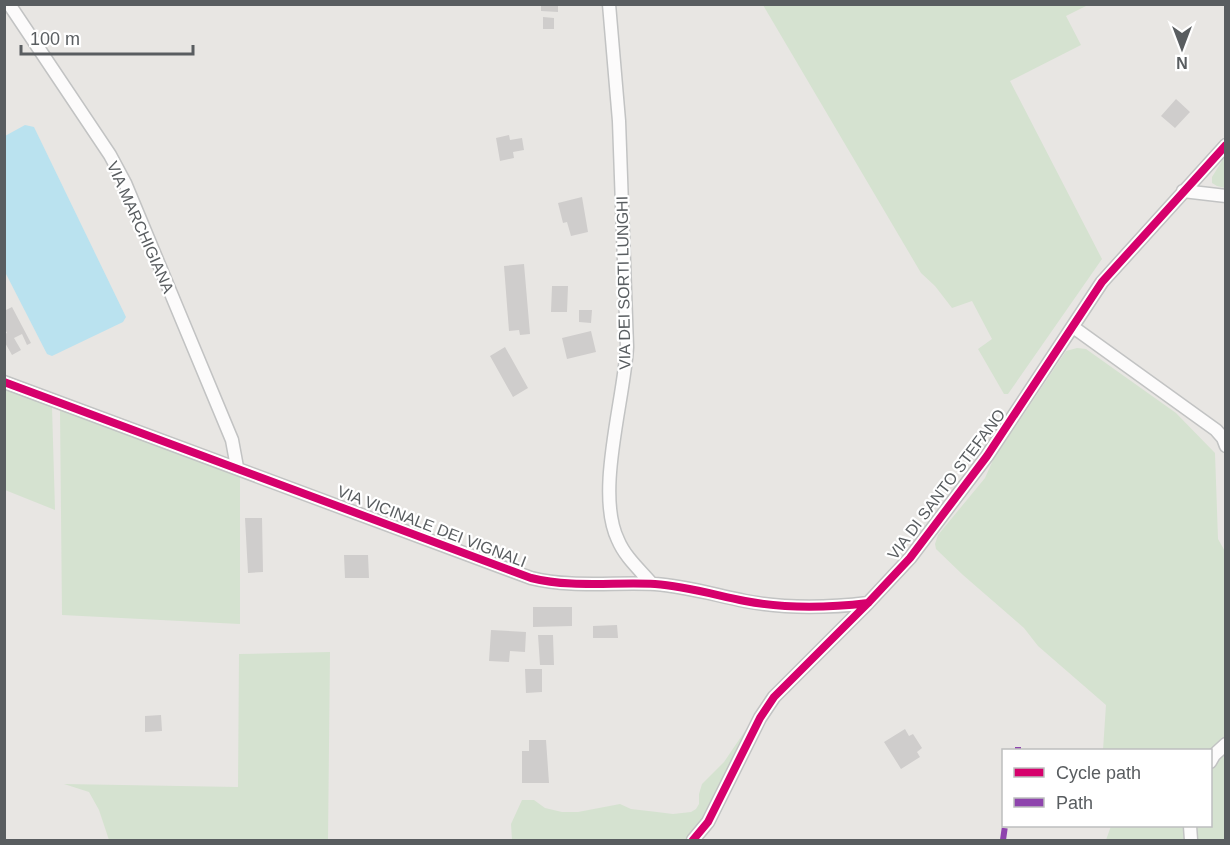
<svg xmlns="http://www.w3.org/2000/svg" width="1230" height="845" font-family="Helvetica,sans-serif">
  <rect width="100%" height="100%" fill="#e8e6e3"/>
  <path fill="#d5e2d0" d="M763,5H1088L1066,16L1081,45L1010,81L1102,259L1008,394H1004L978,349L992,339L972,301L952,308L935,286L921,273Z
    M1225,156V188L1217,186L1212,183V177Z
    M1077,348L1086,349L1176,413L1215,453L1218,539L1226,553L1225,840H1106L1111,826H1210V750H1103L1106,705L1038,646L1024,628L963,575L936,549L935,544L938,535L985,478L993,460L1066,351Z
    M5,389L52,407L55,510L5,490Z
    M60,410L240,477V624L62,615Z
    M330,652L328,840H109L99,810L89,792L64,784L238,787L239,654Z
    M747,728L699,826L686,840H512L511,824L522,800H534L545,808L562,812H578L620,804L631,809L657,812L673,814L691,812L696,809L699,804V794L702,784L724,762Z"/>
  <path fill="#bae2ef" d="M25,125L34,127L126,317L123,322L52,356L47,354L5,272V136Z"/>
  <path fill="#cfcdcc" d="M541,4H558V12L541,11Z
    M543,17L554,18V29H543Z
    M1176,99L1190,112L1175,128L1161,116Z
    M509,135L510,140L522,138L524,150L513,152L514,158L500,161L496,138Z
    M582,197L588,232L571,236L567,222L563,223L558,203Z
    M524,264L530,334L520,335L519,330L509,331L504,266Z
    M552,286H568L567,312H551Z
    M12,307L31,343L27,345L22,334L14,338L21,350L12,355L4,341V334L7,333L4,327V311Z
    M579,310H592L591,323L579,322Z
    M591,331L596,352L567,359L562,338Z
    M505,347L528,388L513,397L490,356Z
    M245,518H262L263,572L248,573Z
    M344,555H368L369,578H345Z
    M533,607H572V626L533,627Z
    M617,625L618,638H593V626Z
    M491,630L526,632L525,652L510,651L509,662L489,661Z
    M538,635H553L554,665H540Z
    M525,669H542V692L526,693Z
    M161,715L162,731L145,732V716Z
    M905,729L909,736L913,734L922,748L917,752L920,757L901,769L884,742Z
    M529,740H546L549,783H522V751H529Z"/>
  <g fill="none" stroke-linecap="round" stroke-linejoin="round">
    <defs>
      <path id="minor" d="M9,4L110,155L125,183L232,440L237,467
        M609,4L619,121L627,347C624,401 595,493 618,540C625,557 640,570 652,584
        M1183,191L1226,196
        M1073,327L1216,430L1223,438L1226,446
        M4,382L531,578C571,588 613,582 655,584C685,586 715,595 745,601C786,609 827,608 868,603
        M1210,762L1214,755L1226,744
        M1190,826L1191,840
        M693,840L708,822L760,718L774,697L868,603L910,558L987,456L1102,282L1226,145"/>
    </defs>
    <use href="#minor" stroke="#c2c3c3" stroke-width="15"/>
    <use href="#minor" stroke="#fcfbfb" stroke-width="12"/>
    <path stroke="#8e44ad" stroke-width="6" stroke-dasharray="12 6" stroke-linecap="butt" d="M1018,750V747
      M1003,840L1005,826"/>
    <defs>
      <path id="cycleway" d="M4,382L531,578C571,588 613,582 655,584C685,586 715,595 745,601C786,609 827,608 868,603
        M693,840L708,822L760,718L774,697L868,603L910,558L987,456L1102,282L1226,145"/>
    </defs>
    <use href="#cycleway" stroke="#fff" stroke-width="11"/>
    <use href="#cycleway" stroke="#d6006c" stroke-width="8"/>
  </g>
  <g text-anchor="middle" stroke-width="4.5" stroke-linejoin="round" paint-order="stroke">
    <g font-size="16" fill="#595d60" stroke="#fff">
      <text transform="translate(141 227) rotate(66)" y="6">VIA MARCHIGIANA</text>
      <text transform="translate(623 283) rotate(-91)" y="6">VIA DEI SORTI LUNGHI</text>
      <text transform="translate(946 484) rotate(-53)" y="6">VIA DI SANTO STEFANO</text>
      <text transform="translate(432 526) rotate(21)" y="6">VIA VICINALE DEI VIGNALI</text>
    </g>
  </g>
  <rect width="1230" height="845" fill="none" stroke="#595d60" stroke-width="12"/>
  <rect x="1002" y="749" width="210" height="78" fill="#ffffff" stroke="#bdbebf" stroke-width="1.5"/>
  <rect x="1014" y="768" width="30" height="9" fill="#d6006c" stroke="#bdbebf" stroke-width="1.5"/>
  <text x="1056" y="779" font-size="18" fill="#595d60">Cycle path</text>
  <rect x="1014" y="798" width="30" height="9" fill="#8e44ad" stroke="#bdbebf" stroke-width="1.5"/>
  <text x="1056" y="809" font-size="18" fill="#595d60">Path</text>
  <g transform="translate(1182 48) rotate(180)" stroke="#ffffff" stroke-width="4.5" paint-order="stroke">
  <path d="M0-4.5L10 22L0 15L-10 22Z" fill="#595d60"/>
  <text y="-9" font-size="16" font-weight="bold" text-anchor="middle" fill="#595d60">N</text>
  </g>
  <path d="M21 45v9h172v-9" fill="none" stroke="#595d60" stroke-width="3"/>
  <text x="30" y="45" font-size="18" fill="#595d60" stroke="#ffffff" stroke-width="4.5" paint-order="stroke">100 m</text>
</svg>
